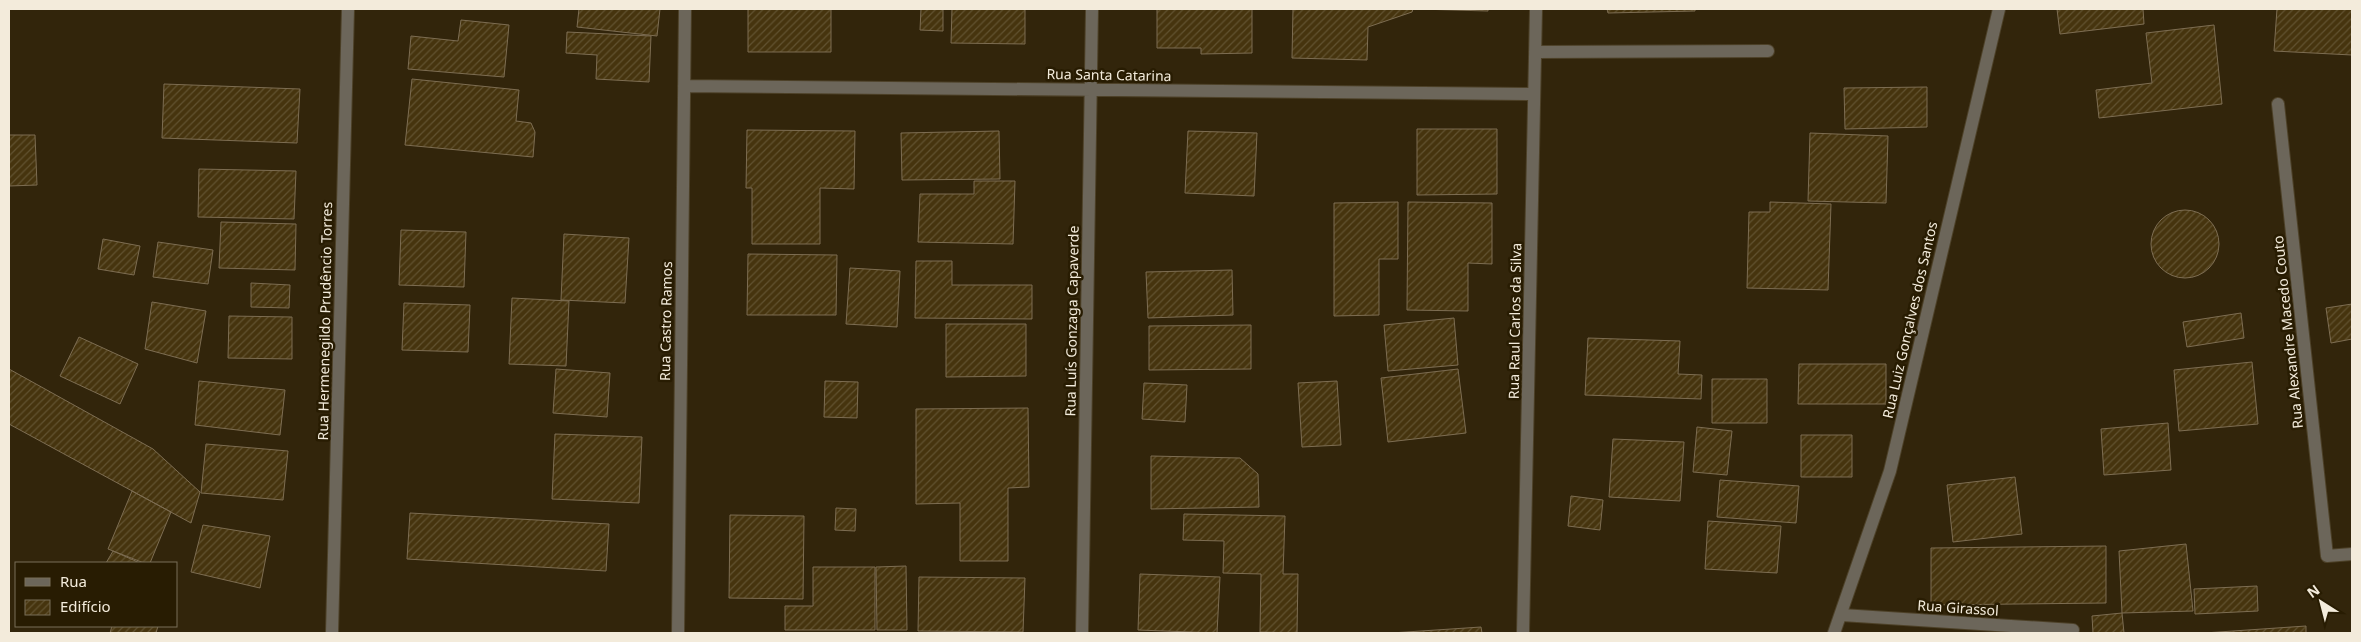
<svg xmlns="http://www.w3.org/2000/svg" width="2361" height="642" font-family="'Noto Sans',sans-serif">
  <defs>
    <pattern id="building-hatch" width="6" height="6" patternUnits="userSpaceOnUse" patternTransform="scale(1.25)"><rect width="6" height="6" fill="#46340e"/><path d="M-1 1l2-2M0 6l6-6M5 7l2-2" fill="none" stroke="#615230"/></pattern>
  </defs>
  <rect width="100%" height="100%" fill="#32250b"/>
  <path fill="url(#building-hatch)" stroke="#7d6d52" d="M579,9H660L657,36L577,27Z
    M748,9H831V52H748Z
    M921,9H943V31L920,30Z
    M952,9H1025V44L951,43Z
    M1157,9H1252V53L1201,54V48H1157Z
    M1293,9H1413L1412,12L1368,27L1367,60L1292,58Z
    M1418,9H1488V11Z
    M1607,9H1695V11L1608,13Z
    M2057,9H2143L2144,24L2060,34Z
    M2277,9H2352V55L2274,51Z
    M461,20L509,25L504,77L408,69L411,36L458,41Z
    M2214,25L2222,104L2099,118L2096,90L2152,83L2146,33Z
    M567,32L651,36L649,82L596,79L597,55L566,53Z
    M412,79L519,90L516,121L531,123L535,132L533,157L405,145Z
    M164,84L300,89L297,143L162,138Z
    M1927,87V127L1845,129L1844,88Z
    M1417,129H1497V194L1417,195Z
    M747,130L855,131L854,189L820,188V244H752V188H746Z
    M999,131L1000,179L902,180L901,133Z
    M1188,131L1257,133L1254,196L1185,193Z
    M1810,133L1888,136L1886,203L1808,201Z
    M9,135H35L37,185L9,186Z
    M199,169L296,171L294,219L198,217Z
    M974,181H1015L1013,244L918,242L920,194H974Z
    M1398,202V259H1379V315L1334,316V203Z
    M1408,202L1492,203V264L1468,263V311L1407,310Z
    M1770,202L1831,204L1828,290L1747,288L1749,212H1770Z
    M2151 244a34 34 0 1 1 68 0a34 34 0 1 1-68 0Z
    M221,222L296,224L295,270L219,268Z
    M401,230L466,232L464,287L399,285Z
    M564,234L629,238L625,303L561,300Z
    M103,239L140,246L134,275L98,269Z
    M158,242L213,250L208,284L153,277Z
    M748,254L837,255L836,315H747Z
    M916,261H952V285H1032V319L915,318Z
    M850,268L900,271L897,327L846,324Z
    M1232,270L1233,315L1148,318L1146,272Z
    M251,283L290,285L289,308L251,307Z
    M512,298L569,301L566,366L509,364Z
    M152,302L206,311L197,363L145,349Z
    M404,303L470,305L468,352L402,350Z
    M2352,304V339L2331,343L2326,308Z
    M2241,313L2244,338L2187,347L2183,322Z
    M229,316L292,317V359L228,358Z
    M1454,318L1458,365L1388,371L1384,325Z
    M946,324H1026V376L946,377Z
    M1251,325V369L1149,370V326Z
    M79,337L138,364L120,404L60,376Z
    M1588,338L1680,341L1678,374L1702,375L1701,399L1585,395Z
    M2252,362L2258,424L2179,431L2174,370Z
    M1799,364H1886V404H1798Z
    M9,369L153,449L200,492L191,523L9,424Z
    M556,369L610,373L607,417L553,413Z
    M1458,369L1466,433L1388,442L1381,378Z
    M1712,379H1767V423H1712Z
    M199,381L285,390L280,435L195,425Z
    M825,381L858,382L857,418L824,417Z
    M1337,381L1341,445L1302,447L1298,383Z
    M1144,383L1187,385L1185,422L1142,419Z
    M1028,408L1029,487L1008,488V561H960V503L916,504V409Z
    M2168,423L2171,470L2104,475L2101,429Z
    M1697,427L1732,431L1727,475L1693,472Z
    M555,434L642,437L639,503L552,499Z
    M1801,435H1852V477H1801Z
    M1613,439L1684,442L1680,501L1609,497Z
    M206,444L288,451L283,500L201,493Z
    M1151,456L1240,458L1258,474L1259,507L1151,509Z
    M2015,477L2022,534L1953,542L1947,485Z
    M1720,480L1799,486L1796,523L1717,517Z
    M132,491L171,512L150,563H144L108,549Z
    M1571,496L1603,500L1600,530L1568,526Z
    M836,508L856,509L855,531L835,530Z
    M410,513L609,524L606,571L407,559Z
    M1184,514L1285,516L1283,574H1298L1297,633L1260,632L1261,574L1223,573L1224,541L1183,540Z
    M730,515L804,516L803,599L729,598Z
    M1708,521L1781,526L1777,573L1705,569Z
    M203,525L270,536L260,588L191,572Z
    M2186,544L2193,611L2122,613L2119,551Z
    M2106,546V603L1931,605V548Z
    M113,551L140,563H106Z
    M906,566L907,630H877L876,567Z
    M813,567H875V630H785V606H813Z
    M1140,574L1220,577L1217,633L1138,630Z
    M919,577L1025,578L1023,632L918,631Z
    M2257,586L2258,611L2195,614L2194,589Z
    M2122,613L2124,633H2093L2092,616Z
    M112,626H158L156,633H110Z
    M2306,626V633H2204Z
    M1481,627L1482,633H1391Z"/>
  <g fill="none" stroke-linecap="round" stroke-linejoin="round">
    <defs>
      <path id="minor" d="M1535,52L1768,51
        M684,86L1534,94
        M2278,104L2327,556L2352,554
        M1842,615L2073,630
        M332,633L348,9
        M678,633L685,9
        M1082,633L1092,9
        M1523,633L1536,9
        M1834,633L1890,471L1999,9"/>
    </defs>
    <use href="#minor" stroke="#4d4128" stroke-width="14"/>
    <use href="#minor" stroke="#6c665a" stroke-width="12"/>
  </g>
  <g text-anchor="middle" stroke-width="5" stroke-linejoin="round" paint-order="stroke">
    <g font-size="14" fill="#f3ebdb" stroke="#281c02">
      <text transform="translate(1109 75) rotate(1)" y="5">Rua Santa Catarina</text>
      <text transform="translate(1910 320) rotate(-77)" y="5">Rua Luiz Gonçalves dos Santos</text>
      <text transform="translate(325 321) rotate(-89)" y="5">Rua Hermenegildo Prudêncio Torres</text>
      <text transform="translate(666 321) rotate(-89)" y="5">Rua Castro Ramos</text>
      <text transform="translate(1072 321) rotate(-89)" y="5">Rua Luís Gonzaga Capaverde</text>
      <text transform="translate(1515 321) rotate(-89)" y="5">Rua Raul Carlos da Silva</text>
      <text transform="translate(2288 332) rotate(-96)" y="5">Rua Alexandre Macedo Couto</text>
      <text transform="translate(1958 608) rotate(4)" y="5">Rua Girassol</text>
    </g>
  </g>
  <rect width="2361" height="642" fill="none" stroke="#f3ebdb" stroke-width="20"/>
  <rect x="15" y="562" width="162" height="65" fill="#281c02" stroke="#796f59"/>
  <rect x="25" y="578" width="25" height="8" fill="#6c665a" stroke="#796f59"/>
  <text x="60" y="587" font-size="15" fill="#f3ebdb">Rua</text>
  <rect x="25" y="600" width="25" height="15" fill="url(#building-hatch)" stroke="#796f59"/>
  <text x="60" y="612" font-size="15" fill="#f3ebdb">Edifício</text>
  <g transform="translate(2321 602) rotate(324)" stroke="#281c02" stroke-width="4" paint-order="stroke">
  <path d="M0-4L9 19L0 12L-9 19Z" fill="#f3ebdb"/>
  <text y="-8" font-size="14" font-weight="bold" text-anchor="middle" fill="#f3ebdb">N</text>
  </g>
</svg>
